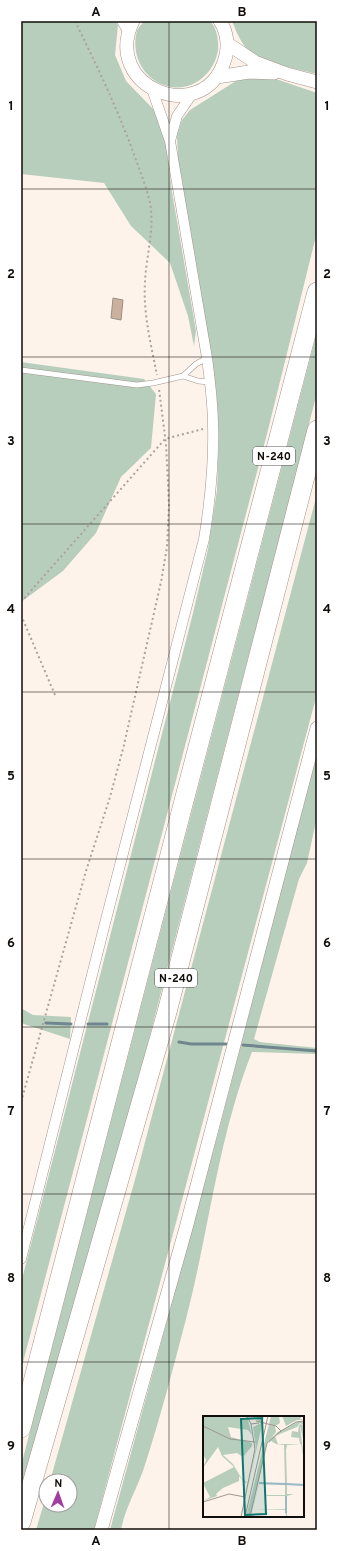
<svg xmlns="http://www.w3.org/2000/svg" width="338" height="1551" font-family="Overpass,sans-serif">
  <rect width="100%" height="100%" fill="#fef3eb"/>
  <path fill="#b8cebd" d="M21,21H115L118,25L115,55L126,81L158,114L166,146L172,192L196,331L194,346L188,316L170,263L131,226L104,183L21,174Z
    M144,21H210C217,28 219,41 218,50C215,72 194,91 171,87C145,82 130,56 137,31C138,28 142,24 144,21Z
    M232,21H317V74C299,69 259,63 247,49C240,41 236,31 232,21Z
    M256,77L279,80L317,93V232L267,434L21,1370V1283L193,613L208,549L217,490L219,435L216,389L178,158L177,136L182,120L190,110L239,79Z
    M317,332V393L118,1158L21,1500V1466Z
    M21,362L144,379L156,394L151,448L121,477L96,533L63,571L21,602Z
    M317,494V694L94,1530H36L46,1496V1505H70V1481H50L136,1176Z
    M317,751V817L307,863L299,879L254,1039L260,1042L317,1048V1054L252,1052C218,1138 209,1231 186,1319C173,1369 160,1419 144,1468C137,1489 125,1508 121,1530H110L219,1130Z
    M21,1008L33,1015L71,1017L70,1039L21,1023Z"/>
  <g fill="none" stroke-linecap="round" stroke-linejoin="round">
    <path stroke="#70868e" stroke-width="3" d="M46,1023L71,1024
      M88,1024H107
      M179,1042L191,1044H226
      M243,1045L317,1051"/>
  </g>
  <path fill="#cbb09d" stroke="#9b8e86" d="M113,298L123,300L121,320L111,318Z"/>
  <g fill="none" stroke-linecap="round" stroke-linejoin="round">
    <defs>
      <path id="service" d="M21,370L137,385L153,383L183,376L196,364L207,358
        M183,376L198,381L210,382"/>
      <path id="minor" d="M122,21L128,31
        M170,141L177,116L192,94
        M21,1259L103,931L204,539C210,502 214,463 213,426C213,403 210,381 207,358L170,141L152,89"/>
      <path id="tertiary" d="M133,21C101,88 202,127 224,62C229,49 228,33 220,21
        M228,44L255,62L287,74L317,82
        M217,77L249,72L274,73
        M101,1530L186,1228L317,728"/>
      <path id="motorway" d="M21,1428C120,1050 217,670 317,292
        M21,1522L167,1012L317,430"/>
    </defs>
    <use href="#service" stroke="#a1948b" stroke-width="6"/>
    <use href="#minor" stroke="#a1948b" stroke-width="11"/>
    <use href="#tertiary" stroke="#a1948b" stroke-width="14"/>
    <use href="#motorway" stroke="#a1948b" stroke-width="20"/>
    <path stroke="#aba29c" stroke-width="2" stroke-dasharray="2 3" stroke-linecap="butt" d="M75,21C97,66 119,112 136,160C141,174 147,189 150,203C155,229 146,256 145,282C143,313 151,345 157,375
      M21,602L165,439L203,429
      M21,615L55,695
      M21,1102L86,871L110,797L123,749L161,582L167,547L169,505L166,444L159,389"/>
    <use href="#service" stroke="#fff" stroke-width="5"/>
    <use href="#minor" stroke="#fff" stroke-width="10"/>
    <use href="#tertiary" stroke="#fff" stroke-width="13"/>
    <use href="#motorway" stroke="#fff" stroke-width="19"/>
  </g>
  <path fill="none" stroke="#110d0a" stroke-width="1" stroke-opacity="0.55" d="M169,21V1530M21,189H317M21,357H317M21,524H317M21,692H317M21,859H317M21,1027H317M21,1194H317M21,1362H317"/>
  <g text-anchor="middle" stroke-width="3" stroke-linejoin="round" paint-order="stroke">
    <g fill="#fff" stroke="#585654" stroke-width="1">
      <rect x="253" y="447" width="42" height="18" rx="3"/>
      <rect x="155" y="969" width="42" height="18" rx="3"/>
    </g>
    <g font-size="11" font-weight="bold" fill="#110d0a">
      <text x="274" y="460">N-240</text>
      <text x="176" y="982">N-240</text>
    </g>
  </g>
  <g transform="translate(203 1416)">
    <rect width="101" height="101" fill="#fef3eb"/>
    <path d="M0,0H38L37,4H43L44,0L49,19L45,14L25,11L28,21L49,27V30L40,41L34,37L20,39L30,48L39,63L45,67L41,66L36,60V65L20,72L13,78L14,80L0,85L7,81L0,67L31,51L19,40L15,31L0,52L3,44L0,38ZM50,0H61L38,101L53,33L50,11L58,7ZM68,0H76L77,7L72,10L73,16L64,27L47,101H43ZM79,0H99L97,3L101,4H94L83,10ZM96,5L101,6V9L97,7L94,11L72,20L75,28H97L96,22L88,21L89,15L95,16L96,9L98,8L100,9L101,27L97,9L101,46L98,28L84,29L83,34L84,68L101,69H84V78H91L84,80V100L83,101L82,94H51L83,93L82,80H64L63,79H82V69L56,68L49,97L50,101H48L65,28L56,67L82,68L81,29L73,28L68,25L66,27V24L75,16Z" fill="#b8cebd"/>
    <path fill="none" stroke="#98bac6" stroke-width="2" d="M56,67L83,68M83,68L101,69M83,80V97"/>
    <path fill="none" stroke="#9f9791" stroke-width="1" d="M44,0L48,8L56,7M53,5L73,10L78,15L93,6L101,5M0,10L27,23L52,26M0,86L26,78L42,81M38,101L52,33L48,8M42,101L65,0M47,101L64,27L78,15"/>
    <path fill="#0f766e" fill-opacity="0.15" stroke="#0f766e" stroke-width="2" d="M59,2L63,98L42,99L38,3Z"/>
    <rect width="101" height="101" fill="none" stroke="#110d0a" stroke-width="2"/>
  </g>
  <rect width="338" height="1551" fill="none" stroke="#ffffff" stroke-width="44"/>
  <g transform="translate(58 1493) rotate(2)"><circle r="19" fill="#ffffff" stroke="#a09e9d"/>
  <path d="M0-3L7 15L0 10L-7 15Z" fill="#a13ca1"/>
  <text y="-6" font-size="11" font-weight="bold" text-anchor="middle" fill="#110d0a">N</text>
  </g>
  <rect x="22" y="22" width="294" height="1507" fill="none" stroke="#110d0a" stroke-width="1.5"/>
  <g font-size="13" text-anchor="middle" font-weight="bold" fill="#110d0a">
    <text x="96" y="16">A</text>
    <text x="242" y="16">B</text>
    <text x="11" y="110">1</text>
    <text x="327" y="110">1</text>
    <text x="11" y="278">2</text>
    <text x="327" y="278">2</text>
    <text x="11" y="445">3</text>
    <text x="327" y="445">3</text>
    <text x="11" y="613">4</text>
    <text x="327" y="613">4</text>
    <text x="11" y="780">5</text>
    <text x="327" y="780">5</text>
    <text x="11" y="947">6</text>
    <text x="327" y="947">6</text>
    <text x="11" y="1115">7</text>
    <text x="327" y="1115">7</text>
    <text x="11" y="1282">8</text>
    <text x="327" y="1282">8</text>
    <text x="11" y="1450">9</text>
    <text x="327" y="1450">9</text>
    <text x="96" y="1545">A</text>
    <text x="242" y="1545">B</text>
  </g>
</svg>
